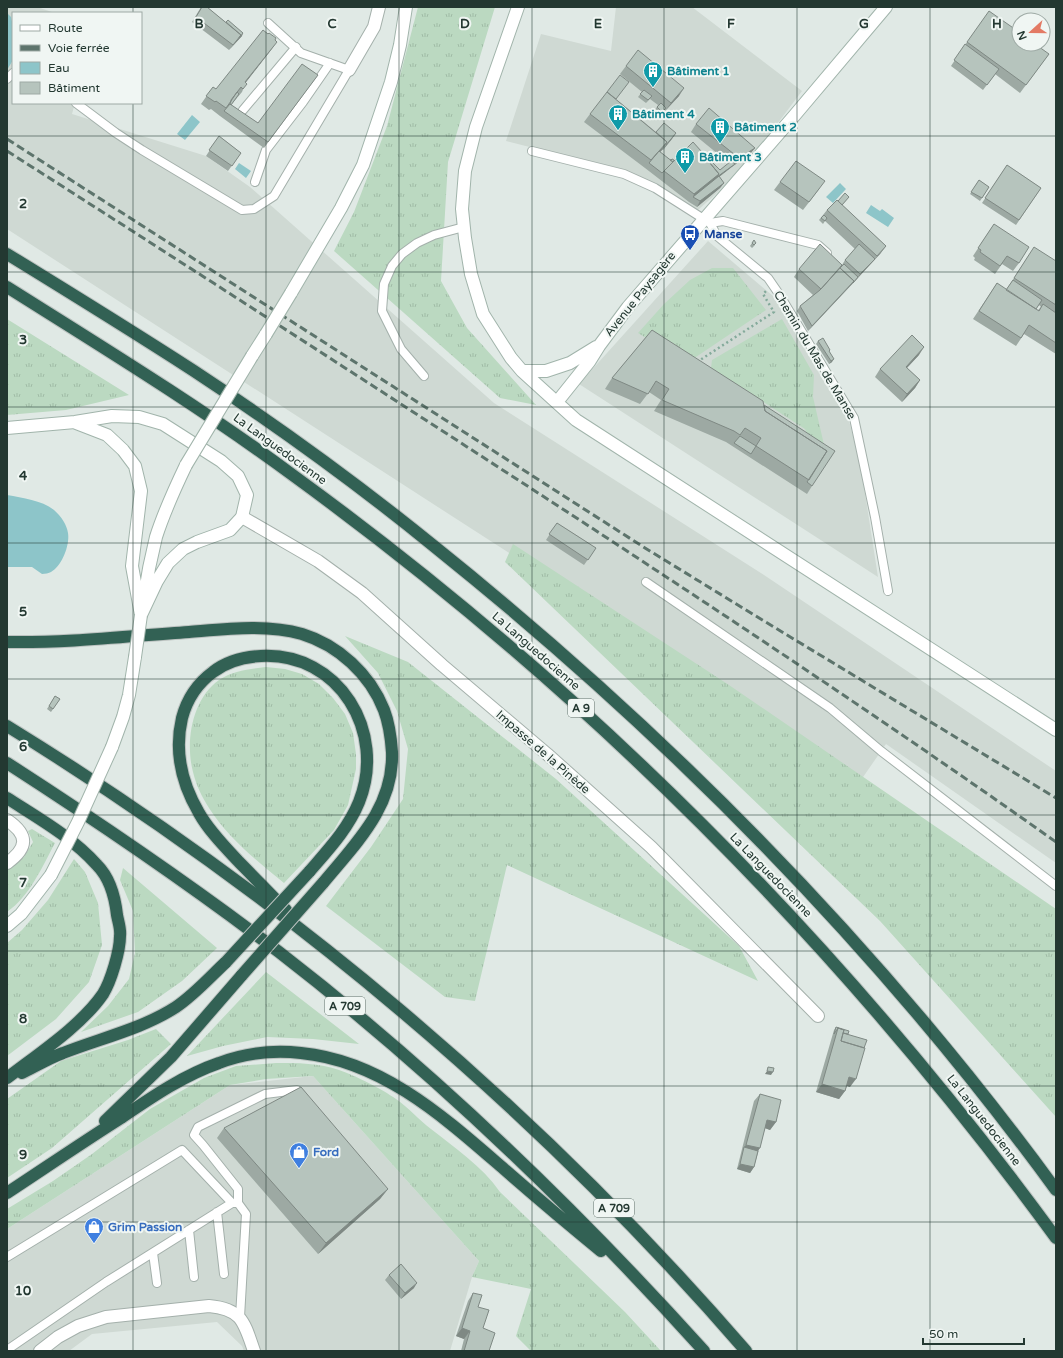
<svg xmlns="http://www.w3.org/2000/svg" width="1063" height="1358" font-family="'Varela Round',sans-serif">
  <defs>
    <pattern id="grass-tufts" width="24" height="20" patternUnits="userSpaceOnUse"><rect width="24" height="20" fill="#bbd9c1"/><path d="M3 7l-1-3M5 7V3M7 7l1-3M15 17l-1-3M17 17v-4M19 17l1-3" fill="none" stroke="#a0bba6"/></pattern>
  </defs>
  <rect width="100%" height="100%" fill="#e0e9e5"/>
  <path fill="#cfd9d3" d="M7,7H37L55,13H13V103H75L72,114L206,156L250,187L494,403L764,575L1056,771V863L886,744L861,780L7,229Z
    M616,7H692L802,91L750,160L716,194L698,210L628,172L506,141L541,34L611,51Z
    M708,241L773,296L826,385L849,421L860,461L878,577L579,384Z
    M313,1076L479,1261L472,1277L450,1351H244L242,1346L217,1322L92,1334L69,1351H7V1229L230,1085Z"/>
  <path fill="url(#grass-tufts)" d="M418,7H495L448,162L441,281L467,328L536,405L500,398L334,251L354,212L387,126Z
    M712,268H733L766,310L687,363L638,333L664,304L690,280Z
    M7,319L129,395L66,410L7,415Z
    M782,319L814,375L813,397L825,449L810,441L805,429L711,368L712,360Z
    M513,544L729,685L1056,909V1117L880,921L505,562Z
    M345,636L408,662L556,779L739,946L758,981L507,865L475,1001L445,997L326,906L371,847L403,799L408,749L397,711L378,673Z
    M266,667L285,669L302,674L319,684L333,698L345,714L353,733L356,754V769L348,805L334,830L284,883C257,861 228,838 209,808C202,797 196,785 193,772C185,742 192,699 219,680C233,671 250,669 266,667Z
    M32,829L55,843C42,867 30,896 7,912V870L24,857L33,842L28,831Z
    M74,859L85,872L98,903L102,945L89,982L56,1019L7,1056V943L22,930L48,900Z
    M123,868L217,948L182,981L138,1012L81,1032L108,1006L129,979L135,953L133,911L120,880Z
    M266,972L359,1044L313,1039L267,1037L223,1046L187,1056Z
    M156,1029L171,1044L52,1148L7,1178V1099L61,1061L128,1040Z
    M276,1063C297,1063 320,1063 339,1070C356,1076 382,1089 396,1099C409,1108 419,1120 431,1129C455,1148 482,1166 500,1192L625,1312L661,1351H531L516,1336L531,1289L472,1277L479,1261L313,1076L266,1079L230,1085L7,1229V1209L53,1181L92,1154L150,1109L204,1078L236,1066Z"/>
  <path fill="#8dc5c9" d="M7,13L11,17L13,26V60L7,70Z
    M192,115L200,122L185,140L177,134Z
    M239,163L251,171L246,178L235,169Z
    M840,183L846,189L833,203L826,197Z
    M871,205L880,211L882,209L894,218L888,227L866,213Z
    M7,495C23,498 41,500 54,510C61,516 67,525 68,533C70,545 62,566 51,572C49,573 45,574 42,574L32,567H7Z"/>
  <g fill="none" stroke-linecap="round" stroke-linejoin="round">
    <defs>
      <path id="lane" d="M7,79L13,73
        M76,103L116,133L142,150L242,210L254,209L274,196L349,70L301,53L268,23
        M243,110L296,47
        M532,151L624,174L655,188L710,223L717,236L768,278L779,294L854,418L875,517L888,591
        M255,182L266,150L303,102L330,63
        M710,223L723,221L818,245L827,253
        M424,376L401,349L382,311L384,284L392,266L402,254L417,243L434,235L464,227
        M646,582L830,708L881,751L1056,886
        M234,1203H238L246,1214L240,1317
        M238,1203V1189L203,1145L194,1135L198,1127L265,1094L297,1090L303,1097
        M217,1212L224,1274
        M189,1230L194,1277
        M153,1253L157,1283
        M7,1257L182,1150L232,1203L106,1282L7,1350"/>
      <path id="street" d="M349,70L374,27L379,7
        M242,517L318,561L362,593L442,665L547,754L651,847L818,1016
        M7,820C29,835 28,848 7,863
        M40,1351L58,1337L78,1326L106,1317L209,1306C242,1309 244,1322 254,1351"/>
      <path id="secondary" d="M518,7L476,127L465,171L462,209L465,238L471,274L483,314L511,358L522,371L576,420L1056,730
        M291,293L341,208L363,165L391,82L400,45L406,7
        M252,356L266,334
        M522,371H546L570,363L596,347
        M557,402L589,362L599,346L628,307L794,116L886,7
        M76,423L107,435L123,450L135,466L141,491L132,566L141,615
        M7,428L75,422L112,416L139,417L163,424L221,461L238,476L247,495L242,517L230,530L197,542L183,549L168,563L157,581L141,615
        M144,598C147,577 151,557 156,537C164,512 175,488 186,465
        M112,747L123,717L129,695L135,657
        M7,926L21,914L51,875"/>
      <path id="highway" d="M7,254C69,292 132,331 194,371C276,425 359,485 435,547C668,734 880,949 1056,1190
        M7,287C104,348 202,408 294,476C588,690 842,945 1056,1238
        M7,642C68,643 129,636 189,632C226,629 266,624 302,634C338,645 370,674 384,710C389,723 391,738 392,752C394,807 356,843 323,883
        M7,726C282,895 535,1107 746,1351
        M7,763C100,823 191,885 279,952C433,1071 574,1207 704,1351
        M7,798C38,818 72,837 97,865C110,878 115,897 117,915C118,921 121,929 120,936C120,951 111,981 103,994C81,1026 38,1054 7,1078
        M286,910C270,894 255,878 239,862C225,847 209,831 199,813C182,784 174,752 182,718C187,699 198,683 213,672C227,661 243,657 261,656C339,652 387,732 359,802C348,829 328,850 309,872
        M22,1073C36,1066 49,1058 63,1053C101,1038 142,1029 176,1007C194,995 210,977 226,962
        M105,1121L171,1057L242,975
        M7,1193C45,1168 83,1142 121,1118C152,1097 184,1075 219,1063C245,1053 273,1050 301,1053C383,1061 445,1118 504,1169C536,1197 568,1224 601,1251"/>
    </defs>
    <use href="#lane" stroke="#a4b0ab" stroke-width="10"/>
    <use href="#street" stroke="#a4b0ab" stroke-width="14"/>
    <use href="#secondary" stroke="#a1b4ab" stroke-width="14"/>
    <use href="#highway" stroke="#bdc3c1" stroke-width="14"/>
    <path stroke="#84aa9b" stroke-width="2.5" stroke-dasharray="2 3" stroke-linecap="butt" d="M697,362L774,312L763,294L766,291"/>
    <use href="#lane" stroke="#fff" stroke-width="8"/>
    <use href="#street" stroke="#fff" stroke-width="12"/>
    <use href="#secondary" stroke="#fff" stroke-width="12"/>
    <use href="#highway" stroke="#326154" stroke-width="12"/>
    <path stroke="#5d746c" stroke-width="3" stroke-dasharray="8 4" stroke-linecap="butt" d="M7,139L645,548L764,621L1056,798
      M7,151C197,272 386,394 575,517C737,623 898,730 1056,842"/>
    <defs>
      <path id="secondary-bridge" d="M266,334L291,293
        M186,465L252,356
        M135,657L141,615
        M51,875L78,822L112,747"/>
      <path id="highway-bridge" d="M226,962L309,872
        M242,975L323,883"/>
    </defs>
    <use href="#secondary-bridge" stroke="#a1b4ab" stroke-width="14" stroke-linecap="butt"/>
    <use href="#highway-bridge" stroke="#bdc3c1" stroke-width="14" stroke-linecap="butt"/>
    <use href="#secondary-bridge" stroke="#fff" stroke-width="12"/>
    <use href="#highway-bridge" stroke="#326154" stroke-width="12"/>
  </g>
  <path fill="#9da9a3" fill-rule="evenodd" d="M201,7H207L242,36L229,50L192,22Z
    M275,40L271,50L246,82L242,92L231,105L258,123L318,75L264,148L220,116L211,109L209,110L201,104L213,87L216,89Z
    M967,42L1049,54L1020,93L995,74L983,90L951,66Z
    M626,66L679,96L665,111L664,110L660,115L655,110L658,105L650,99L646,103L638,97L642,92L620,74Z
    M616,99L656,132L676,133L663,150H662L660,152L670,160L674,161L709,162L720,170L729,163L691,132L696,124L755,148L749,155L733,166L719,177L724,183L720,188L697,207L689,202L645,168L584,122L590,114Z
    M219,136L241,153L228,171L206,156Z
    M1007,165L1041,188L1016,225L982,203Z
    M979,180L989,187L980,201L970,194Z
    M780,182L820,188L803,210L774,190Z
    M849,197L842,205L886,246L880,254L808,331L797,311L800,306L813,295L794,277L799,269L842,265L845,260L855,249L825,221L823,224L819,220L827,210L838,201Z
    M994,224L1019,263L1013,271L1002,264L995,274L974,260L975,258L973,256Z
    M754,240L755,245L752,248L750,246Z
    M1029,255L1056,261V354L1024,334L1016,346L973,319L997,283L1006,290ZM1039,305L1041,307L1038,310L1036,309Z
    M652,330L764,405L812,486L807,494L726,442L654,411L661,400L649,392L640,404L605,389L612,378Z
    M818,341L829,351L832,362L829,364L816,344Z
    M919,355L907,368L920,380L915,388L902,402L875,377L880,369Z
    M557,523L596,548L584,565L546,540Z
    M55,696L60,699L51,712L47,709Z
    M836,1027L848,1034L850,1087L847,1086L845,1091L839,1099L816,1092L834,1030Z
    M760,1094L776,1122L770,1130L765,1128L754,1167L750,1173L737,1169L754,1101Z
    M224,1128L388,1189L380,1199L318,1254L217,1138Z
    M389,1275L414,1288L401,1299L385,1280Z
    M473,1293L478,1307L489,1351H461L464,1339L456,1336L468,1301Z"/>
  <path fill="#7f8984" d="M243,33L242,36L229,50L233,45Z
    M277,42L271,50L240,90L245,82Z
    M684,88L679,96L665,111L671,103Z
    M676,133L672,139L663,150L666,145Z
    M667,142L662,150L650,163H649Z
    M755,148L749,155L733,166L693,197L694,194L719,174L735,164L739,158Z
    M724,183L720,188L697,207L700,201Z
    M886,246L880,254L856,280L860,274L875,259Z
    M858,277L856,280L808,331L812,326Z
    M924,347L919,355L900,375L906,367Z
    M834,359L832,362L829,364L831,361Z
    M920,380L915,388L902,402L907,394Z
    M767,1071L773,1072L771,1075L765,1074Z
    M849,1077L856,1079L850,1087L844,1085Z
    M822,1084L845,1091L839,1099L816,1092Z
    M767,1120L776,1122L770,1130L762,1127Z
    M746,1145L760,1148L754,1156L744,1147Z
    M740,1164L754,1167L750,1173L737,1169Z
    M388,1189L380,1199L318,1254L326,1243Z
    M417,1283L414,1288L401,1299L405,1293Z
    M462,1328L470,1331L464,1339L456,1336Z"/>
  <path fill="#b6c4bd" stroke="#7f8984" d="M202,7H207L241,35L233,45L196,17Z
    M989,11L1019,32V44H1035L1049,54L1026,85L967,42Z
    M228,20L243,33L239,38L241,35L226,22Z
    M263,30L268,34L269,33L276,38L275,40L277,42L245,82L247,84L243,89L241,87L231,100V101L226,108L216,101L215,102L206,96L213,87L216,89Z
    M965,44L999,69L987,85L954,60Z
    M638,50L684,88L671,103L626,66Z
    M302,64L318,75L268,142L224,111L230,104L258,123Z
    M620,75L629,82L616,99L607,92Z
    M644,90L652,96L648,100L640,94Z
    M237,92L239,94L231,105L230,104L231,101Z
    M607,92L667,142L651,160L590,114Z
    M661,103L666,108L662,112L657,107Z
    M709,108L755,148L739,158L696,124Z
    M664,123L676,133L666,145V144L667,142L656,132Z
    M219,136L241,153L232,166L209,150Z
    M693,142L710,161L709,162L719,174L694,194L664,171Z
    M659,151L673,162L662,173L649,163Z
    M673,159L674,161L673,162L670,160Z
    M731,161L735,164L717,177L719,174L710,163L712,162L720,170Z
    M796,161L825,181L809,202L780,182Z
    M1007,165L1041,188L1019,220L985,198Z
    M719,176L724,183L700,201L693,197Z
    M979,180L989,187L982,198L971,192Z
    M845,193L849,197L842,205L838,201Z
    M837,200L886,246L877,256L827,210Z
    M824,215L827,218L825,221L821,218Z
    M994,224L1029,247L1019,263L1007,256L1000,266L980,252L981,250L978,248Z
    M754,240L756,243L754,245L752,243Z
    M820,244L842,265L821,289L799,269Z
    M859,244L875,259L860,274L845,260Z
    M1034,247L1056,261V305L1014,278Z
    M844,264L858,277L853,283L854,281L840,268Z
    M840,268L854,281L812,326L800,306L820,290Z
    M1013,280L1042,300L1036,309L1006,290Z
    M997,283L1039,311L1043,304L1056,313V343L1029,325L1021,338L979,311Z
    M652,330L763,401L765,411L827,451L809,480L756,446L761,438L745,428L740,435L734,431L662,400L669,389L656,381L648,394L612,378Z
    M912,335L924,347L906,367L920,380L907,394L880,369Z
    M823,338L830,350L829,351L834,359L831,361L818,341Z
    M764,405L835,451L812,486L807,482L827,451L765,411Z
    M740,436L756,446L751,454L734,443Z
    M557,523L596,548L588,560L549,534Z
    M55,696L60,699L53,709L49,706Z
    M836,1027L849,1031L848,1034L843,1033L844,1030L838,1028L834,1034Z
    M838,1028L844,1030L841,1041L865,1048L856,1079L849,1077L845,1091L822,1084Z
    M843,1033L867,1040L864,1048L841,1041Z
    M768,1067L774,1068L773,1072L767,1071Z
    M301,1087L388,1189L326,1243L224,1128Z
    M760,1094L781,1100L776,1122L767,1120L760,1148L746,1145Z
    M744,1147L758,1151L754,1167L740,1164Z
    M401,1264L417,1283L405,1293L389,1275Z
    M473,1293L482,1295L478,1307L489,1310L483,1328L495,1333L489,1351H464L470,1331L462,1328Z"/>
  <path fill="none" stroke="#233831" stroke-width="1" stroke-opacity="0.55" d="M133,7V13M266,7V1351M399,7V1351M532,7V1351M664,7V1351M797,7V1351M930,7V1351M133,103V1351M7,136H1056M7,272H1056M7,407H1056M7,543H1056M7,679H1056M7,815H1056M7,951H1056M7,1086H1056M7,1222H1056"/>
  <defs>
    <symbol id="building-pin" viewBox="-11 -11 22 30"><path d="M0 17L-7.5 6A9.5 9.5 0 1 1 7.5 6Z" fill="#0f9aa8" stroke="#f0f6f3"/><path d="M-4-6H4V6H1V3H-1V6H-4ZM-2.5-4.3h1.7v1.8h-1.7ZM.8-4.3h1.7v1.8H.8ZM-2.5-1h1.7V.8h-1.7ZM.8-1h1.7V.8H.8Z" fill="#fff"/></symbol>
    <symbol id="bus-pin" viewBox="-11 -11 22 30"><path d="M0 17L-7.5 6A9.5 9.5 0 1 1 7.5 6Z" fill="#1a4fb4" stroke="#f0f6f3"/><path d="M-5-6H5V4H4V6H2V4H-2V6H-4V4H-5ZM-3.5-4V0h7V-4ZM-3.5 1.2v1.5H-2V1.2ZM2 1.2v1.5H3.5V1.2Z" fill="#fff"/></symbol>
    <symbol id="shop-pin" viewBox="-11 -11 22 30"><path d="M0 17L-7.5 6A9.5 9.5 0 1 1 7.5 6Z" fill="#3f7fe0" stroke="#f0f6f3"/><path d="M-5-2.5h2.3a2.7 3.5 0 0 1 5.4 0H5L5.5 6h-11ZM-1.5-2.5h3a1.5 2.3 0 0 0-3 0Z" fill="#fff"/></symbol>
  </defs>
  <g fill-rule="evenodd">
    <use href="#building-pin" x="642" y="60" width="22" height="30"/>
    <use href="#building-pin" x="607" y="103" width="22" height="30"/>
    <use href="#building-pin" x="709" y="116" width="22" height="30"/>
    <use href="#building-pin" x="674" y="146" width="22" height="30"/>
    <use href="#bus-pin" x="679" y="223" width="22" height="30"/>
    <use href="#shop-pin" x="288" y="1141" width="22" height="30"/>
    <use href="#shop-pin" x="83" y="1216" width="22" height="30"/>
  </g>
  <g text-anchor="middle" stroke-width="4" stroke-linejoin="round" paint-order="stroke">
    <g fill="#f0f6f3" stroke="#60716b" stroke-width="1">
      <rect x="568" y="699" width="26" height="18" rx="3"/>
      <rect x="325" y="997" width="40" height="18" rx="3"/>
      <rect x="594" y="1199" width="40" height="18" rx="3"/>
    </g>
    <g font-size="11" font-weight="bold" fill="#233831">
      <text x="581" y="712">A 9</text>
      <text x="345" y="1010">A 709</text>
      <text x="614" y="1212">A 709</text>
    </g>
    <g font-size="12" font-weight="bold" fill="#0d838f" stroke="#f0f6f3" text-anchor="start">
      <text x="667" y="75">Bâtiment 1</text>
      <text x="632" y="118">Bâtiment 4</text>
      <text x="734" y="131">Bâtiment 2</text>
      <text x="699" y="161">Bâtiment 3</text>
    </g>
    <g font-size="12" font-weight="bold" fill="#164399" stroke="#f0f6f3" text-anchor="start">
      <text x="704" y="238">Manse</text>
    </g>
    <g font-size="12" fill="#233831" stroke="#f0f6f3">
      <text transform="translate(640 294) rotate(-51)" y="4">Avenue Paysagère</text>
      <text transform="translate(815 355) rotate(59)" y="4">Chemin du Mas de Manse</text>
      <text transform="translate(280 449) rotate(36)" y="4">La Languedocienne</text>
      <text transform="translate(536 651) rotate(41)" y="4">La Languedocienne</text>
      <text transform="translate(543 752) rotate(41)" y="4">Impasse de la Pinède</text>
      <text transform="translate(771 875) rotate(46)" y="4">La Languedocienne</text>
      <text transform="translate(984 1120) rotate(52)" y="4">La Languedocienne</text>
    </g>
    <g font-size="12" font-weight="bold" fill="#366cbe" stroke="#f0f6f3" text-anchor="start">
      <text x="313" y="1156">Ford</text>
      <text x="108" y="1231">Grim Passion</text>
    </g>
  </g>
  <g font-size="13" text-anchor="middle" font-weight="bold" fill="#233831" stroke="#f0f6f3" stroke-width="4" stroke-linejoin="round" paint-order="stroke">
    <text x="199" y="28">B</text>
    <text x="332" y="28">C</text>
    <text x="465" y="28">D</text>
    <text x="598" y="28">E</text>
    <text x="731" y="28">F</text>
    <text x="864" y="28">G</text>
    <text x="997" y="28">H</text>
    <text x="23" y="208">2</text>
    <text x="23" y="344">3</text>
    <text x="23" y="480">4</text>
    <text x="23" y="616">5</text>
    <text x="23" y="751">6</text>
    <text x="23" y="887">7</text>
    <text x="23" y="1023">8</text>
    <text x="23" y="1159">9</text>
    <text x="23" y="1295">10</text>
  </g>
  <rect width="1063" height="1358" fill="none" stroke="#233831" stroke-width="16"/>
  <rect x="12" y="12" width="130" height="92" fill="#f0f6f3" stroke="#9eaaa5"/>
  <rect x="20" y="25" width="20" height="6" fill="#ffffff" stroke="#9eaaa5"/>
  <text x="48" y="32" font-size="12" fill="#233831">Route</text>
  <rect x="20" y="45" width="20" height="6" fill="#5d746c" stroke="#9eaaa5"/>
  <text x="48" y="52" font-size="12" fill="#233831">Voie ferrée</text>
  <rect x="20" y="62" width="20" height="12" fill="#8dc5c9" stroke="#9eaaa5"/>
  <text x="48" y="72" font-size="12" fill="#233831">Eau</text>
  <rect x="20" y="82" width="20" height="12" fill="#b6c4bd" stroke="#9eaaa5"/>
  <text x="48" y="92" font-size="12" fill="#233831">Bâtiment</text>
  <g transform="translate(1031 32) rotate(249)"><circle r="19" fill="#f0f6f3" stroke="#9eaaa5"/>
  <path d="M0-3L7 15L0 10L-7 15Z" fill="#e37a64"/>
  <text y="-6" font-size="11" font-weight="bold" text-anchor="middle" fill="#233831">N</text>
  </g>
  <path d="M923 1338v6h101v-6" fill="none" stroke="#233831" stroke-width="2"/>
  <text x="929" y="1338" font-size="12" fill="#233831" stroke="#f0f6f3" stroke-width="3" paint-order="stroke">50 m</text>
</svg>
